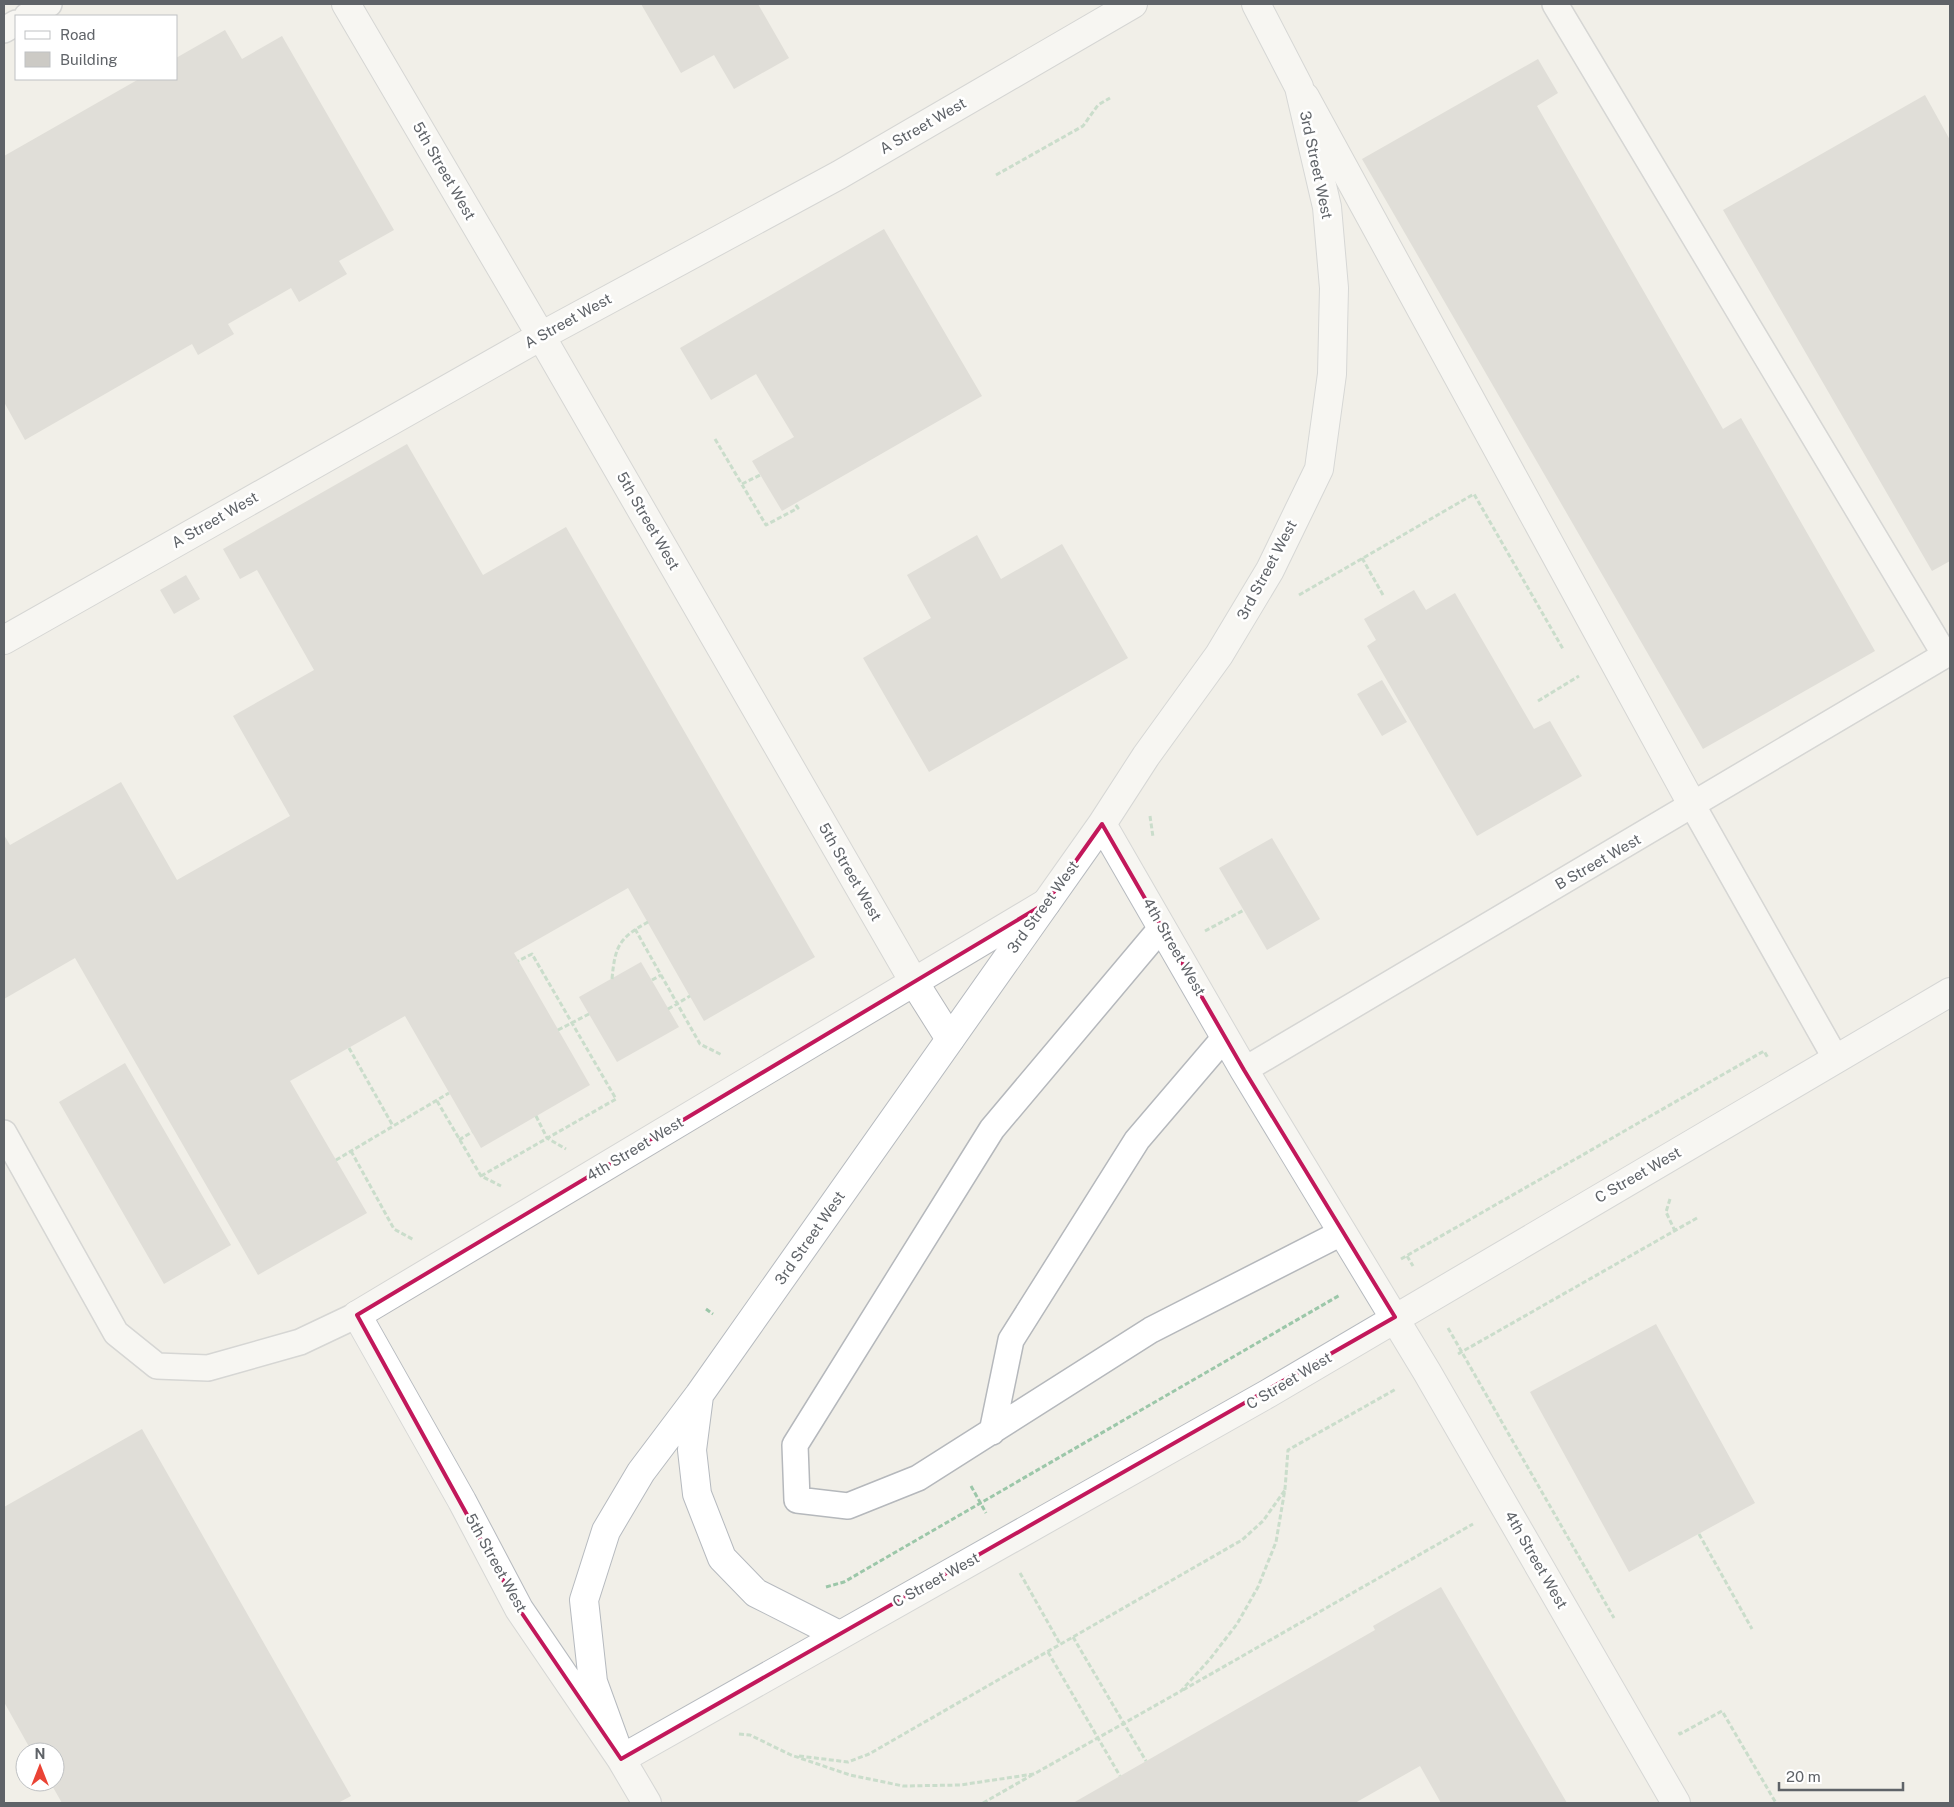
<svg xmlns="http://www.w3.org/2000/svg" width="1954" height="1807" font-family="'Public Sans',sans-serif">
  <rect width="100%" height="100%" fill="#f1efe8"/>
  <path fill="#cccac5" d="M641,4H758L789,58L734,89L714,55L681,73Z
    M225,30L242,59L282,36L394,230L339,261L347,274L299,302L291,288L228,324L234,334L198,355L192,344L25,440L4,402V156L139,79H176V58Z
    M1538,59L1558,93L1537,106L1723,429L1741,418L1875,651L1703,749L1362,159Z
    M1925,95L1950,140V561L1932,571L1723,210Z
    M884,229L982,396L782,511L752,461L794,437L756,374L711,400L680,348Z
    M407,444L483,575L566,527L815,957L704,1021L628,888L514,953L590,1085L481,1148L405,1016L290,1081L367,1213L258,1275L75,958L4,999V835L10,845L121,782L177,880L290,816L233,716L314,670L257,570L240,579L223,549Z
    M977,535L1001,579L1062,544L1128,658L929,772L863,658L931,618L907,575Z
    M186,575L200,599L174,614L160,590Z
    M1414,590L1426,610L1455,593L1534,729L1550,721L1582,776L1477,836L1367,646L1376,640L1364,619Z
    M1382,680L1407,722L1382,736L1357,694Z
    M1272,838L1320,919L1267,950L1219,868Z
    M641,962L679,1027L617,1062L579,997Z
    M125,1063L231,1245L164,1284L59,1102Z
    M1656,1324L1755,1503L1629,1572L1530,1392Z
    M142,1429L351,1796L338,1803H62L50,1782H55V1752H32L4,1702V1507Z
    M1441,1587L1567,1803H1441L1420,1766L1355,1803H1073L1375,1630L1373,1626Z"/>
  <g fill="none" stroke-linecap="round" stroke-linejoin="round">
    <defs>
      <path id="lane" d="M1555,4L1945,655
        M27,16L49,4
        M4,30L16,23
        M1693,806L1836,1059
        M1162,927L992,1129L795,1445L797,1500L848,1506L918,1478L1151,1330L1343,1232
        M1244,1070L1950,652
        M4,1133L116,1333L157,1366L208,1368L300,1342L357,1315
        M992,1432L1011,1340L1137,1140L1225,1037"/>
      <path id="street" d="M346,4L541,336L914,982L950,1039
        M1305,97L1693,806
        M4,640L541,336L839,175L1133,4
        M357,1315L1046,903"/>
      <path id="secondary" d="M1256,4L1299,87L1327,207L1334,288L1332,374L1319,469L1270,570L1219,655L1146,756L1102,824L699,1395L641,1472L606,1531L584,1600L593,1682L621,1759L1269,1393L1950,992
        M1102,824L1244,1070L1427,1372L1676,1803
        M357,1315L462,1501L519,1609L621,1759L647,1803
        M699,1396L692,1450L697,1494L722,1558L756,1593L839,1635"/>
    </defs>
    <use href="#lane" stroke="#b5b8bc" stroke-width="28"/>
    <use href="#street" stroke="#b5b8bc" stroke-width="30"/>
    <use href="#secondary" stroke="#b6babf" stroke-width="30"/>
    <path stroke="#9cc7a9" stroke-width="3" stroke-dasharray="5 2.5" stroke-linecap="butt" d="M996,175L1083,126L1098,105L1110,98
      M715,439L766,525L798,508L795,504
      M742,484L760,475
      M1362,558L1383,595
      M1299,595L1474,494L1563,649
      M1538,701L1579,676
      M1150,816L1153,837
      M635,929L700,1044L722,1055
      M1205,931L1244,910
      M612,979C615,946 619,938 648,922
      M652,980L661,975
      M668,1009L690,996
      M558,1030L589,1014
      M349,1048L393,1126
      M437,1101L481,1176L501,1186
      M536,1116L547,1138L566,1149
      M459,1140L472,1132
      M351,1151L394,1229L414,1240
      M336,1160L449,1093
      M481,1176L616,1099L532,954L518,961
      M1670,1199L1666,1212L1675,1231
      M1407,1256L1413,1266
      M1401,1259L1764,1051L1768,1058
      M706,1309L713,1314
      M1448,1328L1614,1618
      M1458,1354L1697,1218
      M971,1486L986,1513
      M1699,1534L1752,1629
      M1020,1573L1060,1644
      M826,1587L844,1582L1340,1295
      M1073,1637L1146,1761
      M1048,1652L1120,1776
      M1183,1690L1473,1524
      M1679,1732L1680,1734L1722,1711L1776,1803
      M739,1734L750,1735L791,1755L850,1775L903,1786L960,1785L1034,1774L1181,1691L1210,1659L1237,1624L1258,1587L1276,1542L1285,1489L1288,1450L1396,1389
      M799,1756L848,1762L869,1754L1242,1540L1263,1521L1285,1490
      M983,1803L1032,1775"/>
    <use href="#lane" stroke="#fff" stroke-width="25"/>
    <use href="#street" stroke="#fff" stroke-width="28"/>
    <use href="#secondary" stroke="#fff" stroke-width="28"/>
  </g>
  <path d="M0 0H1954V1807H0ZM1102,824L1244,1070L1395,1317L621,1759L519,1609L357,1315L1046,903Z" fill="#f1efe8" fill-opacity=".55" fill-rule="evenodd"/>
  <path fill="none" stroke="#c2185b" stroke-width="4" stroke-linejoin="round" d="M1102,824L1244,1070L1395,1317L621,1759L519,1609L357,1315L1046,903Z"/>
  <g text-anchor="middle" stroke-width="5" stroke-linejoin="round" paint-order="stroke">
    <g font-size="15" fill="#5f6368" stroke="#fff">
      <text transform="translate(923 126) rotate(-30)" y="5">A Street West</text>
      <text transform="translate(1316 165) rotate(78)" y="5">3rd Street West</text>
      <text transform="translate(444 171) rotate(60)" y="5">5th Street West</text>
      <text transform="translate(568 321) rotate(-29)" y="5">A Street West</text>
      <text transform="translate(215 520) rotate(-30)" y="5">A Street West</text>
      <text transform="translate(648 521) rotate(60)" y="5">5th Street West</text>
      <text transform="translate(1267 570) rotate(-62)" y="5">3rd Street West</text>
      <text transform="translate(1598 862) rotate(-30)" y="5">B Street West</text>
      <text transform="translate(850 872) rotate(60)" y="5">5th Street West</text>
      <text transform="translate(1043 907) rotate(-54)" y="5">3rd Street West</text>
      <text transform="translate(1174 947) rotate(60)" y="5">4th Street West</text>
      <text transform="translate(635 1149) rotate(-31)" y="5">4th Street West</text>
      <text transform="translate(1638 1175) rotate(-30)" y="5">C Street West</text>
      <text transform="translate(810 1238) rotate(-55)" y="5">3rd Street West</text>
      <text transform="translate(1289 1381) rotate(-31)" y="5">C Street West</text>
      <text transform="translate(1536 1560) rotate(60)" y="5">4th Street West</text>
      <text transform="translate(496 1563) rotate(61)" y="5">5th Street West</text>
      <text transform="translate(936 1580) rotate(-29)" y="5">C Street West</text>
    </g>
  </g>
  <rect width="1954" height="1807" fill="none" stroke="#5f6368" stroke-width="10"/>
  <rect x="15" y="15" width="162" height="65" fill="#ffffff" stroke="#bfc1c3"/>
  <rect x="25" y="31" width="25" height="8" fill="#ffffff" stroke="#bfc1c3"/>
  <text x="60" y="40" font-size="15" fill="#5f6368">Road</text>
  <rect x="25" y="52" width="25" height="15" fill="#cccac5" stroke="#bfc1c3"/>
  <text x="60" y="65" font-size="15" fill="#5f6368">Building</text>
  <g transform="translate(40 1767)"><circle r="24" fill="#ffffff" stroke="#bfc1c3"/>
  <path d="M0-4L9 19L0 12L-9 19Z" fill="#ea4335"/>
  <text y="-8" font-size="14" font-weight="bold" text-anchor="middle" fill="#5f6368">N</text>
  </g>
  <path d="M1779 1782v8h124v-8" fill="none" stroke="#5f6368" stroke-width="2.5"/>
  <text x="1786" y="1782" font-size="15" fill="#5f6368" stroke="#ffffff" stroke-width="4" paint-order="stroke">20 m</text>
</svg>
